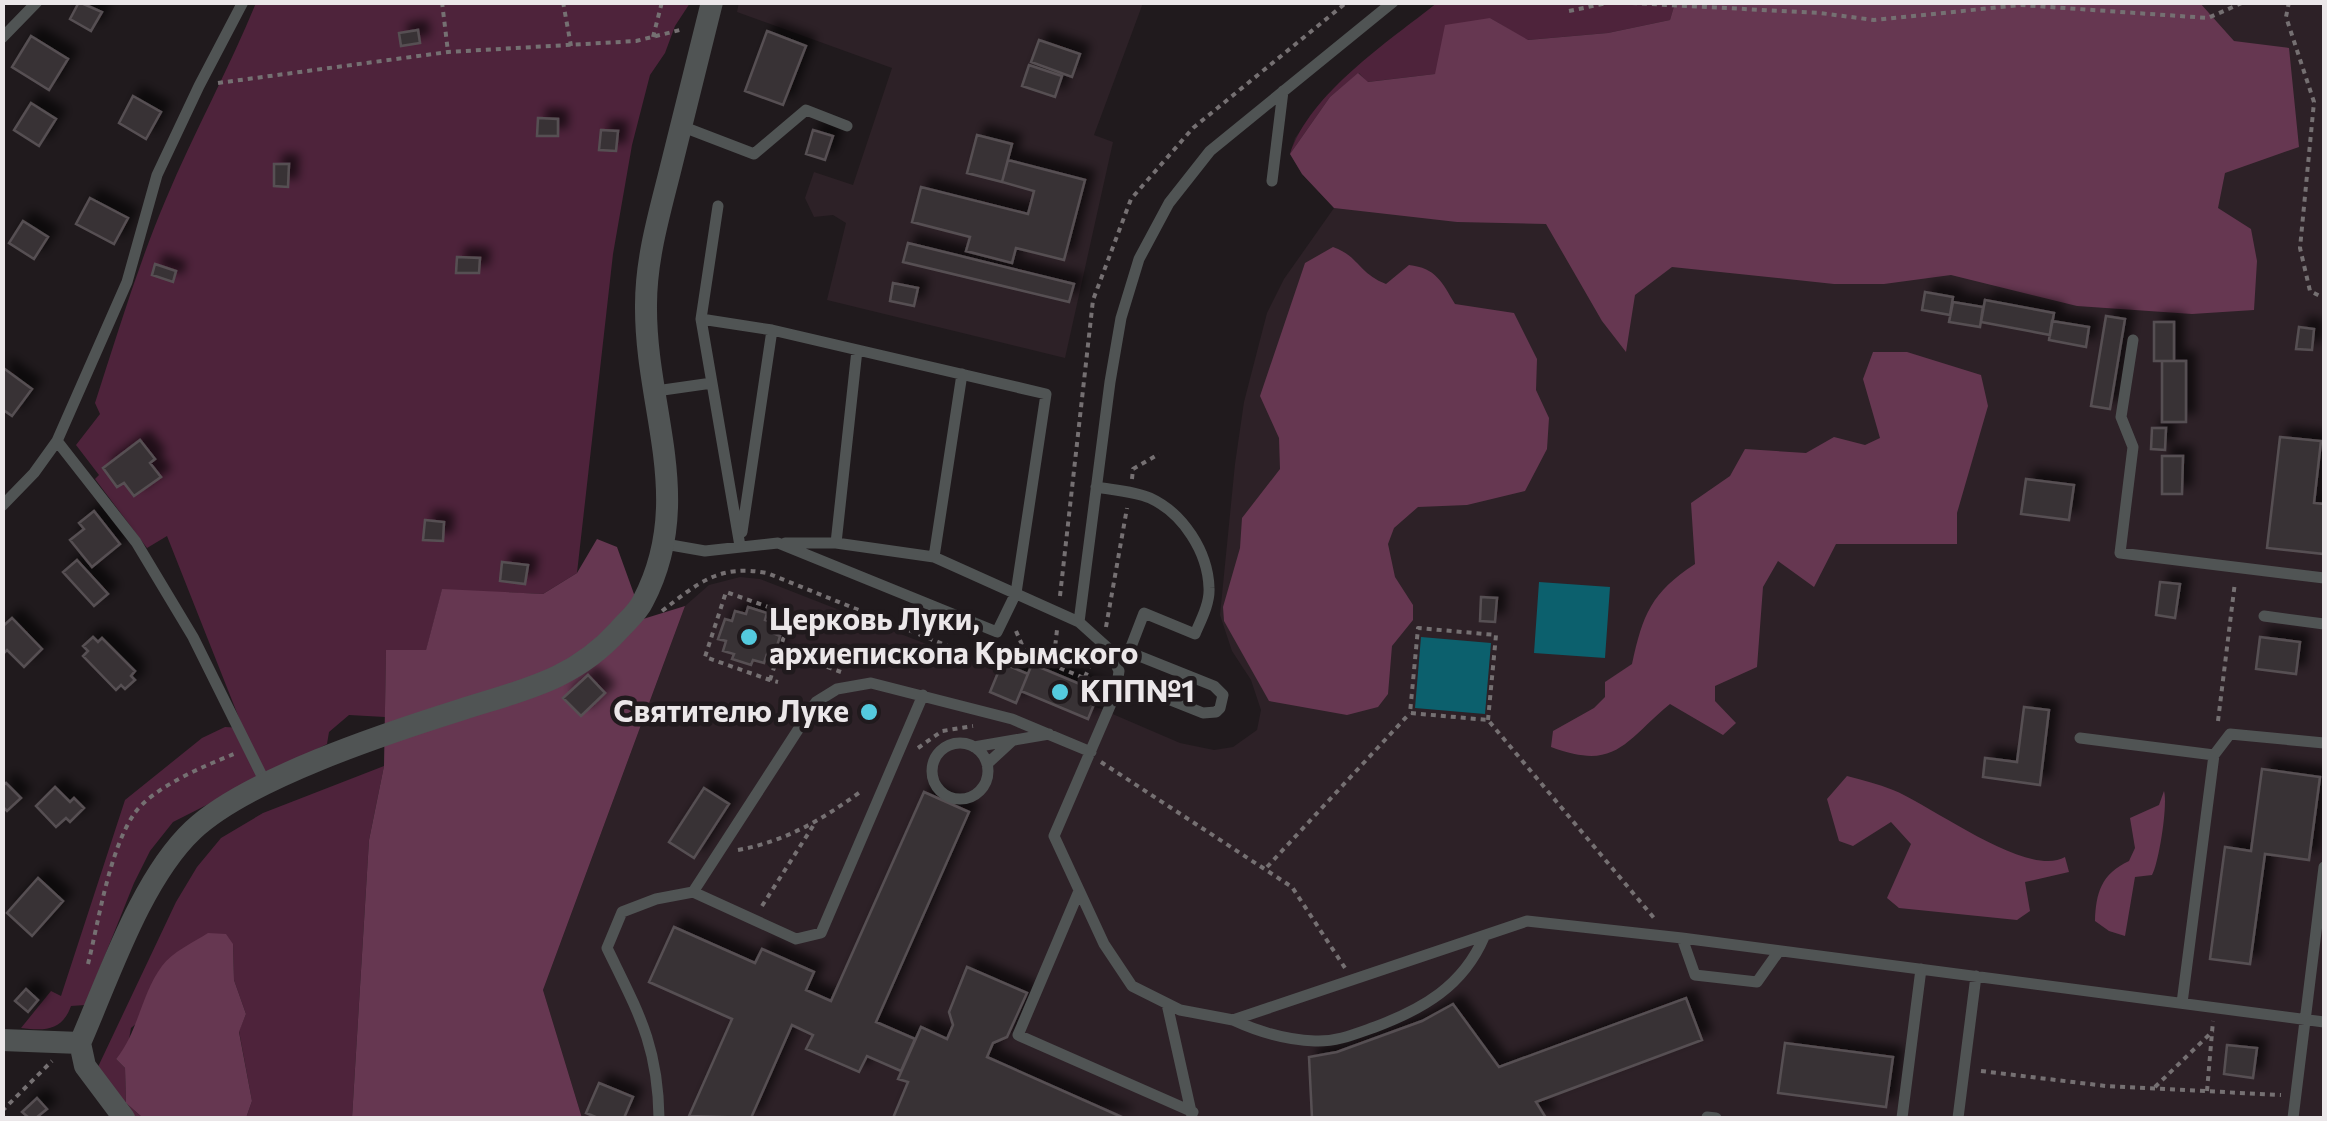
<svg xmlns="http://www.w3.org/2000/svg" width="2327" height="1121" font-family="Commissioner,sans-serif">
  <defs>
    <filter id="shadow"><feDropShadow dx="9" dy="-9" stdDeviation="5" flood-color="#0009"/></filter>
  </defs>
  <rect width="100%" height="100%" fill="#201a1d"/>
  <path fill="#2d2127" d="M739,2L1143,3L1094,135L1113,142L1065,358L827,300L846,223L833,215L814,217L805,198L814,172L853,185L892,68L737,12Z
    M1437,3H2324V1118H582L543,990L685,606L709,585L740,577L760,579L998,672L1028,674L1032,664L1099,692L1094,706L1180,743L1214,750L1233,747L1257,730L1261,710L1251,680L1232,651L1220,615L1235,464L1244,402L1267,313L1284,279L1334,208L1302,174L1290,154L1295,138L1327,95Z"/>
  <path fill="#4e233b" d="M256,3H690L675,26L665,53L650,75L632,145L613,254L577,573L543,594L442,590L426,651H386L385,717L349,715L329,732L327,744L173,822L150,851L134,883L85,1005L71,1006C62,1031 45,1031 21,1028L51,991L61,996L125,800L202,738L225,727L243,728L167,536L147,548L95,479L99,475L76,445L100,414L95,403C117,335 138,265 166,199C194,132 229,69 256,3Z
    M1437,3H1675L1670,20L1608,33L1527,40L1490,18L1435,74L1367,82L1359,73L1330,97L1290,154C1310,93 1389,41 1437,3Z
    M384,766L369,840L352,1118H246L252,1101L239,1031L246,1014L234,980L233,944L131,1028L128,1045L116,1059L125,1068L126,1103L143,1118H136L97,1069L176,902L197,867L221,838L263,813Z"/>
  <path fill="#663751" d="M1675,3H2200L2234,41L2289,48L2299,147L2225,173L2218,208L2251,229L2257,261L2254,310L2192,314L2077,306L1951,275L1884,284H1834L1672,267L1635,295L1626,352L1602,321L1546,224L1457,222L1334,208L1302,174L1290,154L1330,97L1358,73L1368,82L1435,74L1445,25L1490,18L1528,40L1608,33L1670,20Z
    M1333,247C1359,256 1358,273 1386,284L1409,265C1436,268 1442,282 1455,304L1514,313L1537,359L1536,390L1549,418L1547,449L1525,491L1467,505L1418,507L1394,528L1388,544L1395,577L1413,605V620L1392,646L1388,694L1378,707L1347,715L1269,701L1224,621L1223,607L1240,548L1242,518L1280,469L1279,438L1260,396L1305,263Z
    M1873,352H1907L1981,375L1988,406L1957,513V544H1836L1814,587L1778,561L1763,587L1757,667L1715,686V701L1736,723L1723,735L1670,704C1623,743 1616,771 1551,747L1553,731L1594,708L1605,697V682L1632,664C1643,614 1651,593 1695,564L1691,503L1730,476L1745,449L1806,453L1834,437L1865,445L1880,438L1863,379Z
    M597,539L617,547L643,619L685,606L543,990L582,1118H352L369,840L384,766L386,650H426L442,589L543,594L577,573Z
    M1847,776C1862,780 1878,784 1893,790C1931,805 2028,879 2065,857L2069,872L2025,882L2030,911L2017,920L1899,908L1887,898L1911,844L1891,822L1853,846L1839,841L1827,799Z
    M2164,791C2168,804 2159,863 2152,875L2135,877L2125,936L2109,931L2095,921C2096,893 2101,874 2129,861L2135,848L2130,818L2159,805Z
    M208,933L226,934L233,944L234,980L246,1014L239,1032L252,1101L246,1118H143L126,1103L125,1068L116,1059C138,1033 141,994 162,966C172,952 194,942 208,933Z"/>
  <path fill="#0c606d" d="M1539,582L1610,587L1605,658L1534,653Z
    M1421,637L1491,643L1485,714L1415,708Z"/>
  <path fill="#393336" stroke="#575053" stroke-width="2.5" filter="url(#shadow)" d="M79,2L102,12L91,31L70,19Z
    M418,30L420,43L401,46L399,33Z
    M767,31L806,46L783,105L745,91Z
    M31,36L68,59L49,90L12,67Z
    M1039,40L1080,54L1072,77L1031,62Z
    M1029,65L1062,76L1055,97L1022,86Z
    M133,96L161,112L146,139L119,123Z
    M31,103L56,119L39,146L14,130Z
    M538,118L558,119V136H537Z
    M601,130L618,131L616,151L599,150Z
    M813,130L833,136L825,160L806,154Z
    M977,135L1012,144L1002,182L967,173Z
    M1008,160L1085,180L1064,260L1016,248L1012,263L966,251L970,237L912,222L921,187L1028,214L1034,191L1002,182Z
    M274,164H289L288,187L274,186Z
    M90,198L128,218L114,244L76,224Z
    M23,221L48,237L34,259L9,243Z
    M908,243L1074,284L1069,302L903,262Z
    M457,257L480,258L479,273H456Z
    M155,264L176,271L173,282L152,275Z
    M893,283L918,288L914,306L890,301Z
    M1925,292L1953,297L1950,315L1922,310Z
    M1985,300L2054,313L2050,335L1981,322Z
    M1953,302L1983,307L1980,327L1949,322Z
    M2106,316L2125,319L2110,409L2091,406Z
    M2052,321L2089,327L2086,347L2049,340Z
    M2154,322H2174V361H2154Z
    M2299,327L2314,329L2312,350L2296,349Z
    M2162,361H2186V422H2162Z
    M2,367L32,389L12,416L2,409Z
    M2152,428H2166L2165,450L2151,449Z
    M2280,437L2321,441L2314,503L2324,504V554L2267,548Z
    M140,440L155,459L150,463L161,477L134,496L124,483L117,487L103,468Z
    M2162,456H2183L2182,494H2162Z
    M2026,479L2074,485L2069,520L2021,514Z
    M94,511L120,544L92,567L70,540L84,529L79,523Z
    M425,520L444,522L443,541L423,540Z
    M77,560L108,594L94,606L63,572Z
    M502,562L528,565L525,584L500,581Z
    M2160,582L2180,584L2175,618L2156,615Z
    M1481,597L1497,598L1495,622L1480,621Z
    M748,607L767,613L765,620L776,624L773,633L780,636L774,656L767,654L764,663L753,660L751,665L732,659L734,654L723,651L726,641L718,639L725,619L732,621L735,611L746,614Z
    M12,618L42,649L24,667L7,650L2,655V627Z
    M93,637L98,642L102,638L135,671L131,676L135,680L125,689L121,685L116,690L83,656L88,651L83,646Z
    M2260,637L2300,642L2296,674L2256,669Z
    M1002,663L1028,674L1016,703L990,692Z
    M1032,664L1099,692L1088,719L1021,691Z
    M588,675L605,693L581,716L563,698Z
    M2024,707L2049,710L2040,785L1983,777L1985,758L2017,762Z
    M2262,769L2320,777L2309,860L2265,854L2250,964L2210,959L2225,847L2251,851Z
    M6,783L21,798L7,811L2,806V786Z
    M55,787L70,802L74,798L84,808L70,822L66,818L56,827L36,806Z
    M704,788L729,804L694,858L669,842Z
    M924,792L969,812L876,1022L915,1039L901,1071L867,1056L859,1072L806,1049L813,1035L792,1025L751,1118L689,1116L732,1019L649,982L674,927L755,963L762,949L814,972L806,990L831,1001Z
    M38,878L63,901L32,936L7,913Z
    M967,967L1027,993L1007,1037L993,1043L987,1057L1124,1118H893L908,1082L898,1079L921,1027L947,1039L953,1025L949,1012Z
    M26,989L38,1000L28,1012L15,1001Z
    M1686,998L1702,1040L1536,1102L1546,1118H1312L1309,1057L1337,1052L1422,1021L1453,1004L1499,1067Z
    M1785,1043L1893,1057L1886,1107L1778,1093Z
    M2227,1045L2257,1048L2253,1078L2224,1074Z
    M599,1083L633,1097L624,1118H598L586,1113Z
    M37,1098L47,1109L36,1118H29L22,1112Z"/>
  <g fill="none" stroke-linecap="round" stroke-linejoin="round">
    <path stroke="#757072" stroke-width="4" stroke-dasharray="5 5" stroke-linecap="butt" d="M442,2L448,52
      M563,2L571,46
      M1612,2L1820,13L1874,20L2021,5L2208,18L2244,2
      M2289,2L2286,17L2314,102L2300,248L2310,291L2324,298
      M1569,11L1612,2
      M653,37L662,2
      M218,83L448,52L636,41L684,29
      M1132,479L1133,469L1159,454
      M1060,596L1093,300L1131,199L1193,128L1347,2
      M662,611C698,583 719,564 767,573L990,663L1005,659L1022,666L1026,654L1101,685
      M1106,627L1127,508
      M1016,631L1026,654
      M780,650L841,672
      M1053,665L1057,630
      M1085,677L1095,654
      M770,680L791,615L726,592L705,657L770,680L778,682
      M1488,720L1496,635L1418,628L1410,713L1488,720L1654,918
      M2218,721L2235,582
      M918,748L942,731L973,726
      M1101,762L1292,887L1345,968
      M738,850C787,841 823,819 863,790
      M1267,867L1410,713
      M762,906L813,826
      M88,964C99,920 109,851 134,814C153,787 204,766 234,754
      M1981,1071L2106,1086L2281,1095
      M2155,1087L2213,1031
      M2207,1091L2213,1021
      M2,1111L52,1061"/>
    <path stroke="#505454" stroke-width="11" d="M2,38L37,2
      M681,126L754,154L806,110L847,126
      M1272,181L1283,91
      M718,206L701,319L740,546
      M2133,340L2121,417L2133,447L2120,553L2324,578
      M857,350L836,543L934,557L1079,622L1109,649L1119,671L1116,692L1054,836L1104,944L1132,986L1180,1010L1233,1020L1527,921L1682,938L2324,1022
      M656,391L712,383
      M57,441L136,542L193,637L266,784
      M1096,487C1113,490 1134,491 1150,498C1183,513 1208,552 1209,588C1210,603 1201,620 1195,634L1144,613L1129,652L1115,660
      M2,506L34,473L57,441L127,282L157,175L199,86L243,2
      M742,532L772,330
      M785,543H836
      M665,544L705,551L778,543L997,632L1016,593L1046,394L772,330L701,319
      M934,557L962,374
      M2264,616L2324,624
      M1079,622L1110,382L1121,318L1139,259L1169,203L1210,151L1393,2
      M1120,680L1203,713L1216,712L1220,708L1223,695L1214,686L1129,652
      M2080,738L2214,755
      M932 771a28 28 0 1 1 56 0a28 28 0 1 1-56 0Z
      M974,747L1049,734
      M987,764L1012,741
      M1079,891L1018,1035L1193,1112
      M693,892L816,702L837,689L871,683L1012,719L1091,752
      M1682,938L1695,975L1757,982L1779,951
      M2182,1003L2214,755L2230,734L2324,743
      M1167,1004L1192,1116
      M1233,1020C1259,1032 1286,1040 1315,1041C1336,1042 1355,1034 1375,1027C1423,1009 1463,986 1484,937
      M1707,1117L1716,1118
      M659,1118C658,1045 638,1012 607,948L622,912L656,899L693,892L796,939L821,933L923,695
      M1902,1118L1921,969
      M1958,1118L1976,976
      M2293,1118L2324,867"/>
    <path stroke="#505454" stroke-width="22" d="M2,1040L80,1043
      M124,1118L85,1066L80,1043C109,977 141,879 193,830C247,779 387,733 460,710C522,690 573,681 619,630C627,621 638,612 643,601C696,500 645,409 646,305C646,259 659,215 670,171C684,115 698,59 712,2"/>
  </g>
  <g fill="#54cade" stroke="#201a1d" stroke-width="4">
    <circle cx="749" cy="637" r="10"/>
    <circle cx="1060" cy="692" r="10"/>
    <circle cx="869" cy="712" r="10"/>
  </g>
  <g text-anchor="middle" stroke-width="9" stroke-linejoin="round" paint-order="stroke">
    <g font-size="30" font-weight="bold" fill="#ebe7e9" stroke="#201a1d" text-anchor="start">
      <text x="769" y="630">Церковь Луки,<tspan x="769" dy="34">архиепископа Крымского</tspan></text>
      <text x="1080" y="702">КПП№1</text>
      <text x="849" y="722" text-anchor="end">Святителю Луке</text>
    </g>
  </g>
  <rect width="2327" height="1121" fill="none" stroke="#ebe7e9" stroke-width="10"/>
</svg>
